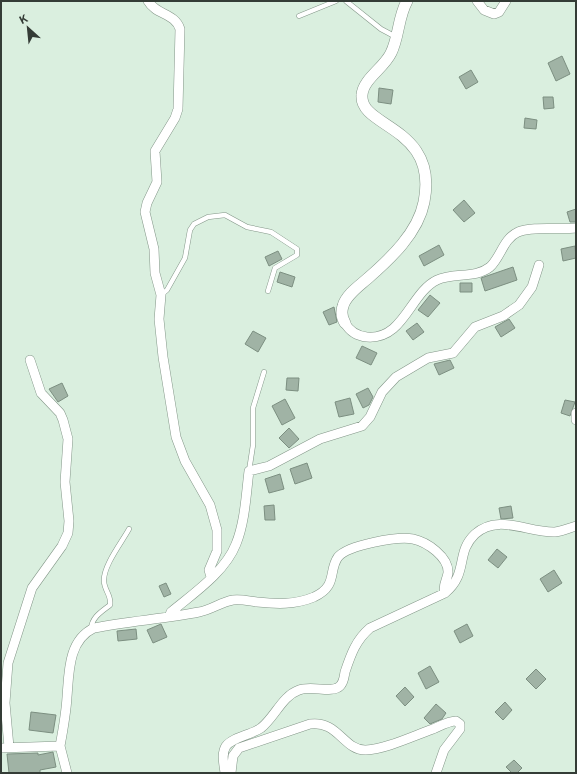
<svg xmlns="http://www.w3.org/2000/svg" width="577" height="774" font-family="'Public Sans',sans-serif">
  <rect width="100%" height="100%" fill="#daefdf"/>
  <path fill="#a0b3a5" stroke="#7c8f81" d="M562,56L570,74L556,81L548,63Z
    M471,70L478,82L466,89L459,77Z
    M379,88L393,90L391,104L378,102Z
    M543,97H553L554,108L544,109Z
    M525,118L537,120L536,129L524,128Z
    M464,200L475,213L464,222L453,210Z
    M576,209V222H570L567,212Z
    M439,245L444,255L424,266L419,256Z
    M575,246L576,258L563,261L561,249Z
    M278,251L282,259L269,266L265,257Z
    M513,267L517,280L485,291L481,278Z
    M280,272L295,277L292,287L277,282Z
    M460,283H472V292H460Z
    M430,295L440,303L428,317L418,310Z
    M334,307L337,322L329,325L323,312Z
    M509,319L515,328L501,337L495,327Z
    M417,323L424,332L413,340L406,331Z
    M253,331L266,338L258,352L245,344Z
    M362,346L377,353L371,365L356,358Z
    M450,360L454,368L439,375L434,364Z
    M287,378H299L298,391L286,390Z
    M62,383L68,396L58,402L49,389Z
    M368,388L373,397L369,405L363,408L356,394Z
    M350,398L354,414L339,417L335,402Z
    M285,399L295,418L282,425L272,406Z
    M565,400L575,402L570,416L561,413Z
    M289,428L299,439L289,448L279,438Z
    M307,463L312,478L295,484L290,469Z
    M280,474L284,489L269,493L265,479Z
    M274,505L275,520H265L264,506Z
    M511,506L513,518L501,519L499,508Z
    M497,549L507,557L498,568L488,560Z
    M554,570L562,583L548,592L540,579Z
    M166,583L171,594L164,597L159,586Z
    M161,624L167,637L153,643L147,630Z
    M467,624L473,636L460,643L454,631Z
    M136,629L137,639L118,641L117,631Z
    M430,666L439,682L426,689L418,673Z
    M536,669L546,679L536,689L526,679Z
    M405,687L414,697L405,706L396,696Z
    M505,702L512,710L503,720L495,712Z
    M436,704L446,713L442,719L430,724L424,718Z
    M31,712L56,715L53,733L29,730Z
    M53,752L56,767L40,770V773H9L7,754L38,753V755Z
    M514,760L522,768L517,773H512L506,767Z"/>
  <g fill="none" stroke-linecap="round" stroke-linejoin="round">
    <defs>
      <path id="service" d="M346,1L381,29L396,37
        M299,16L336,1
        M161,295L167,290L185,258L190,230L194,224L208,217L225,215L247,227L271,232L297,249V255L275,268L268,291
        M249,471L253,445V408L264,372
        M91,629C92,617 101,612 110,605C112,596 104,590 104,581C103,566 122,542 129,529"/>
      <path id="minor" d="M148,1C156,15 175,13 180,29L178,109L175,118L155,151L157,182L147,203L145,212L154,249L155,273L161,295L159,319L163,357L176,437L185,461L210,505L217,530V551L209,570L211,577
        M477,1L484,10L494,14L499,12L506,1
        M345,323C350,332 357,336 367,337C404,340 410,293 437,280C454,272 475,279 490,267C501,257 503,239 518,232C533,226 559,230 576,228
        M576,413V420
        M169,617L171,612C194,593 225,572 236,544C245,522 246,495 249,471L269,466L320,439L362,426L370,417L382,392L396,377L428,358L453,353L475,327L503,316L519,305L532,287L539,265
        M60,746C63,730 66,714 67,697C69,673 68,640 94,628C128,621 164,619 199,612C211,610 221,602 233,600C241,599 249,601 257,602C276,604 295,605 314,597C338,586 328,571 338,557C348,545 398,536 413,539C427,542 449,557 448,573C447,580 442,586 445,593
        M9,747L5,703L8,663L32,588L62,546L68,533L69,521L65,482L68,439L63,420L60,413L41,393L30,360
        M1,748L60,746L67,773
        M225,773C224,764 221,754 226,746C233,737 251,735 261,728C275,717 282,696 299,690C312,685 332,694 340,686C344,682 344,677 345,672C351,654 356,640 370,628L445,593C469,573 455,553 475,534C498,513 528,533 555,532C563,531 569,528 576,526
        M231,773L233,756L239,748L310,724C338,720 344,751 366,750C386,749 413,736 433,729C440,726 449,721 456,721L460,724V729L444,750L436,773"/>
      <path id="tertiary" d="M345,323C342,318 341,312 343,306C346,295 359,286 367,279C390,259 418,233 424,202C439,126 359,128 362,95C363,79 384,68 391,53C399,37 398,17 407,1"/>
    </defs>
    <use href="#service" stroke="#839688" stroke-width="5.5"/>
    <use href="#minor" stroke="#839688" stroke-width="10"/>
    <use href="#tertiary" stroke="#839688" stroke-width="12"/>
    <use href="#service" stroke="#fff" stroke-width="4.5"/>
    <use href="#minor" stroke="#fff" stroke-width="9"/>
    <use href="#tertiary" stroke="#fff" stroke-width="11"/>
  </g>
  <rect width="577" height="774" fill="none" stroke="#343c36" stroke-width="4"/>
  <g transform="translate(28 28) rotate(333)" stroke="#daefdf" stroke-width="3" paint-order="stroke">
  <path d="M0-3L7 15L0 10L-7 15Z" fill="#343c36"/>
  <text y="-6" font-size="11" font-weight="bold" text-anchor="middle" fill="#343c36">K</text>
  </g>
</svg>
